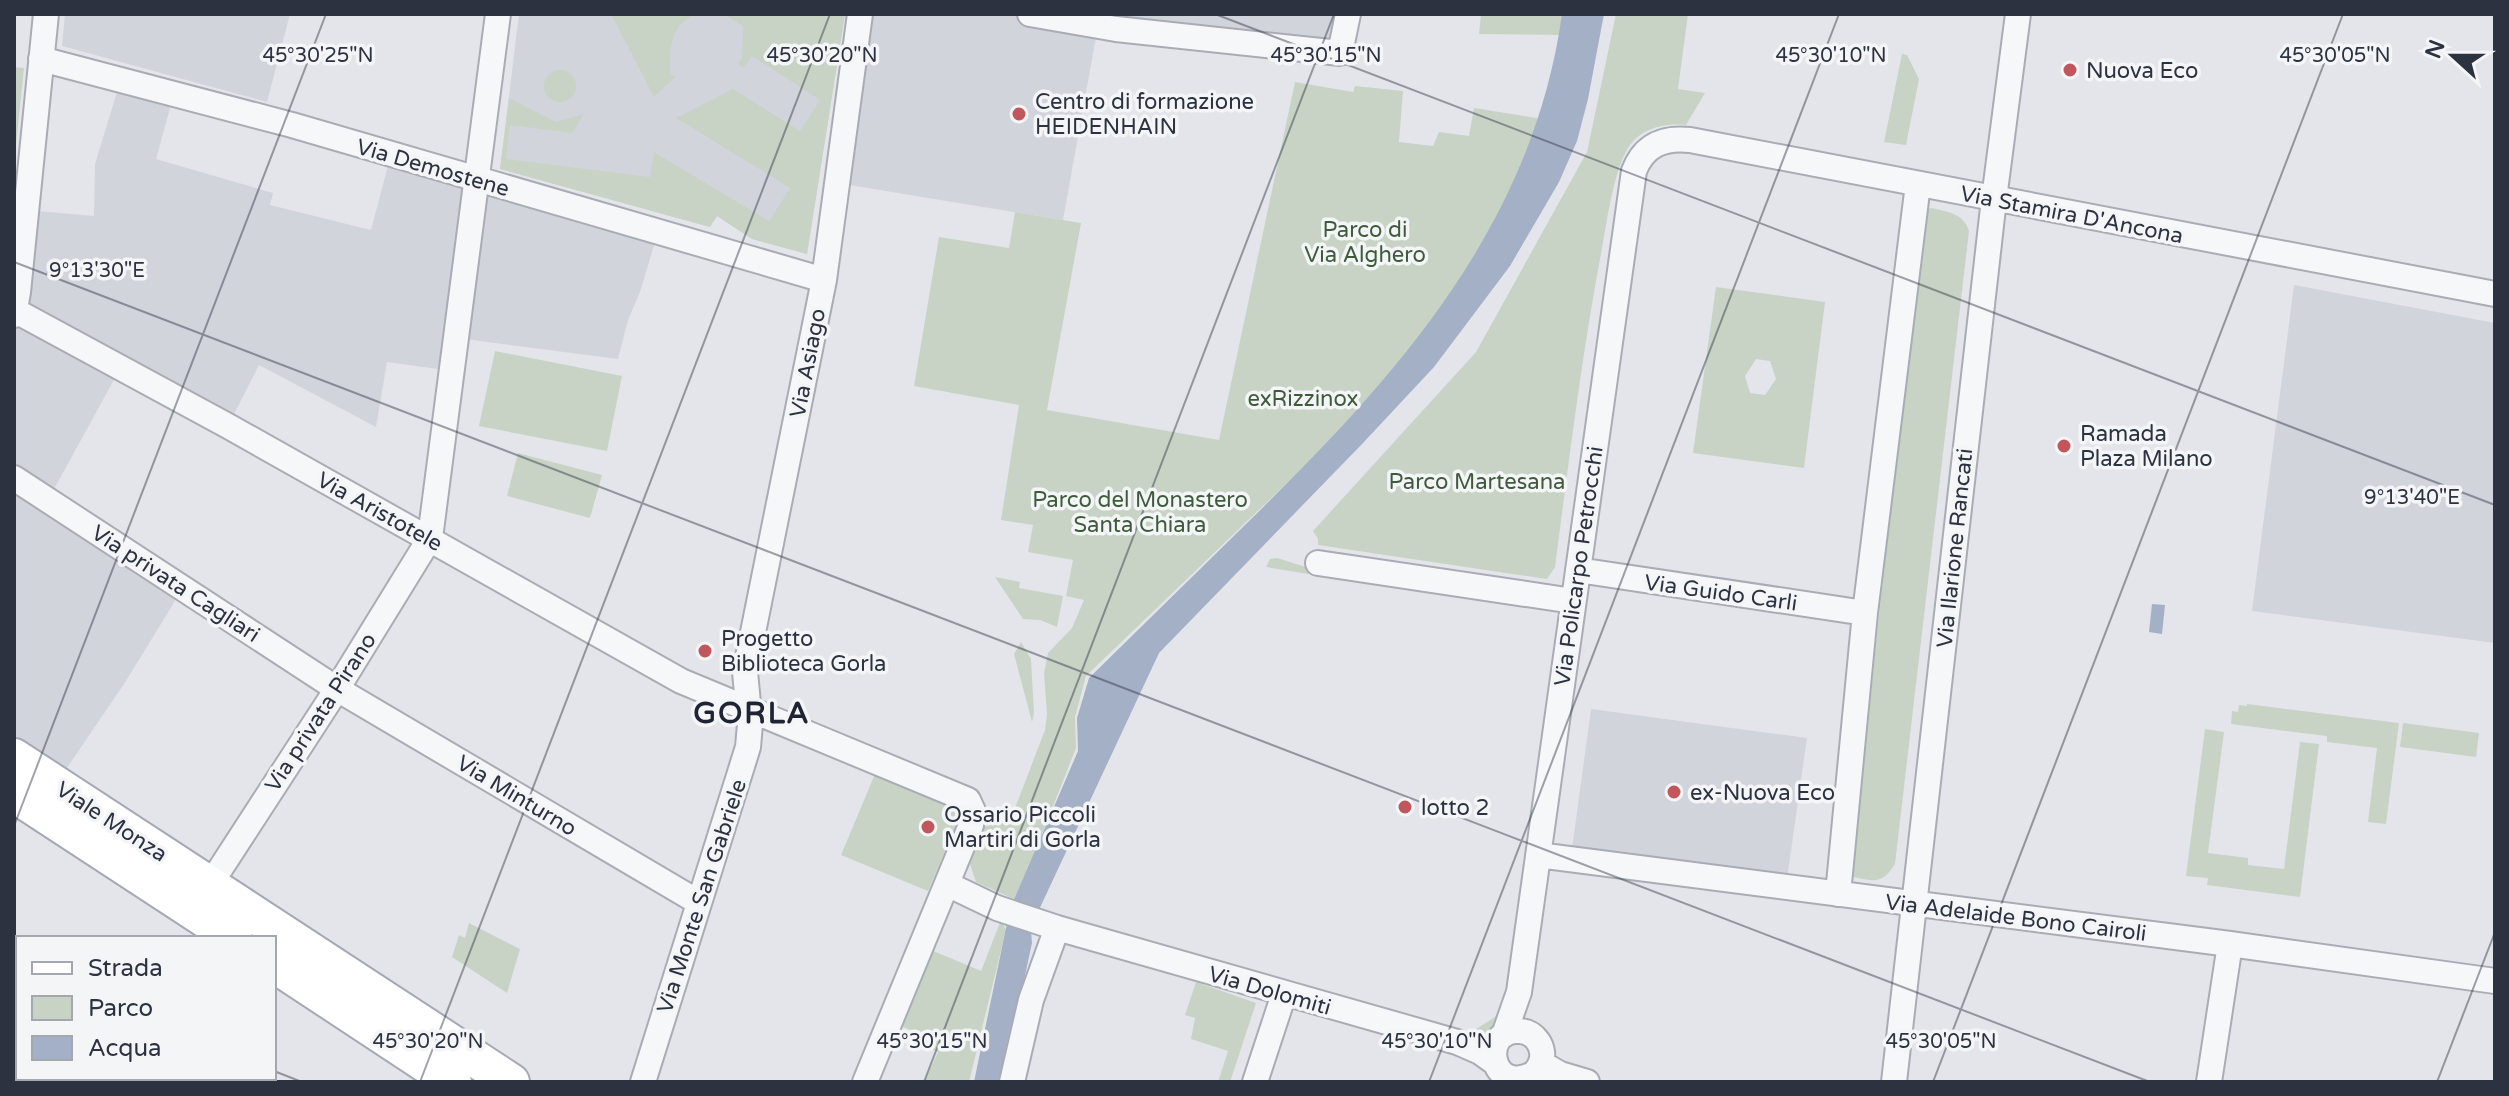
<svg xmlns="http://www.w3.org/2000/svg" width="2509" height="1096" font-family="'Varela Round',sans-serif">
  <rect width="100%" height="100%" fill="#e4e5ea"/>
  <path fill="#d2d4dc" d="M65,14H290L267,102L62,46Z
    M519,14H845L807,254L752,239L717,216L710,227L500,169Z
    M860,14H1348L1340,53L1098,26L1063,220L837,183Z
    M121,79L174,94L156,159L273,193L270,205L371,230L391,154L658,232L640,292L628,320L618,359L457,338L452,371L387,362L376,427L259,365L228,426L121,367L48,500L181,587L172,606L124,684L56,784L14,757V315L26,210L94,216L95,164Z
    M2294,285L2495,323V643L2252,611Z
    M1591,709L1807,738L1787,879L1572,849Z"/>
  <path fill="#c8d3c6" fill-rule="evenodd" d="M611,14H696C669,27 670,47 670,74L675,77L654,97Z
    M723,14H845L807,254L752,239L717,216L710,227L500,169L509,98L556,122L584,114L572,133L510,125L506,159L650,177L654,152L769,221L790,188L676,118L733,89L800,131L820,100L752,56L744,68L738,64L742,58L743,26Z
    M1481,14H1565L1562,35L1479,34Z
    M1616,14H1688L1678,89L1705,93L1686,125C1664,123 1641,128 1628,148C1614,170 1607,221 1602,248C1582,354 1569,460 1555,567L1547,579L1318,545V539L1313,531L1476,352L1587,152Z
    M1902,54L1907,55L1919,79L1906,145L1884,142Z
    M14,67L24,68L14,164Z
    M544 86a16 16 0 1 1 32 0a16 16 0 1 1-32 0Z
    M1295,82L1353,92L1355,86L1403,91L1399,142L1433,146L1439,132L1469,136L1474,108L1543,119L1491,233L1430,329L1314,457L1086,676L1075,717L1076,748L1016,900L976,882L969,861L983,827L1002,821L1015,808L1045,730L1047,714L1044,674L1048,653L1072,628L1084,600L1066,596L1073,560L1028,552L1033,525L1001,520L1019,405L914,386L939,237L1009,248L1015,212L1081,223L1047,410L1219,440Z
    M1932,208C1947,212 1964,213 1969,231L1895,864C1882,885 1874,881 1853,877L1877,633L1925,213L1927,209Z
    M1716,287L1825,302L1804,468L1693,453ZM1756,359L1770,361L1776,379L1765,395L1750,393L1745,376Z
    M495,351L622,376L607,451L479,426Z
    M518,453L602,475L590,518L507,496Z
    M1277,558L1309,568L1311,572L1308,574L1266,567L1270,559Z
    M995,577L1020,582L1019,588L1063,596L1057,627L1040,620L1023,619Z
    M1021,642L1031,659L1034,713L1032,722L1014,654Z
    M2247,704L2399,723L2386,824L2368,822L2377,748L2327,742V736L2231,724L2232,711L2238,712L2239,705L2247,706Z
    M2403,723L2479,733L2476,757L2400,747Z
    M2205,729L2224,732L2208,853L2248,858V865L2284,869L2300,742L2319,744L2300,897L2207,885L2208,878L2186,876Z
    M875,774L963,810L928,891L841,855Z
    M1001,920L1006,930L969,1082H924L938,1052L918,1042L922,1034L900,1026L931,950L981,971Z
    M469,923L520,949L507,993L452,957L459,935L465,938Z
    M1196,982L1256,1003L1230,1082H1218L1228,1051L1191,1039L1195,1018L1185,1015Z
    M1502,1010C1499,1023 1487,1032 1481,1045L1467,1035L1495,1017Z"/>
  <path fill="#a3b0c6" d="M1562,14H1604L1588,99L1577,141L1559,182L1510,266L1434,367L1363,443L1159,653L1037,914L1031,931L1032,943L1002,1082H974L1010,909L1078,751L1077,718L1089,678C1141,627 1193,576 1245,525C1394,379 1532,229 1562,14Z
    M2152,604L2165,605L2162,634L2149,632Z"/>
  <g fill="none" stroke-linecap="round" stroke-linejoin="round">
    <defs>
      <path id="minor" d="M1030,14L1116,29L1340,53L1348,14
        M41,59L292,125L824,280
        M14,310L228,426L681,681L968,800L973,811L971,825L865,1082
        M14,315L18,292L46,14
        M14,478L337,689L698,902
        M1318,563L1573,601
        M1578,570L1865,613
        M1538,855L2230,944L2495,981
        M947,884L997,908L1057,928L1457,1042L1480,1052L1494,1062
        M1838,894L1865,613L1918,184
        M202,897L337,689L430,538L498,14
        M1504,1035L1519,992L1634,171C1644,145 1664,137 1690,140L2495,294
        M1541,1063L1560,1074L1587,1082
        M643,1082L748,747L750,724L745,672L824,280L860,14
        M1012,1082L1031,1000L1057,928
        M1255,1082L1284,994
        M1526,1082C1531,1076 1539,1070 1541,1062C1546,1048 1535,1031 1519,1031C1480,1028 1489,1096 1533,1074
        M1894,1082L1994,199L2018,14
        M2209,1082L2230,944"/>
      <path id="primary" d="M14,757L511,1082
        M14,794L234,938
        M274,964L453,1082"/>
    </defs>
    <use href="#minor" stroke="#a9acb4" stroke-width="28"/>
    <use href="#primary" stroke="#a4a9b5" stroke-width="40"/>
    <use href="#minor" stroke="#f6f7f9" stroke-width="24"/>
    <use href="#primary" stroke="#fff" stroke-width="36"/>
  </g>
  <path fill="none" stroke="#2d3241" stroke-width="2" stroke-opacity="0.45" d="M1215,14L2495,505M14,262L2150,1082M14,826L326,14M14,971L18,973M274,1071L302,1082M420,1082L830,14M924,1082L1334,14M1429,1082L1839,14M1933,1082L2343,14M2437,1082L2495,932"/>
  <g fill="#c1575c" stroke="#f3f5f7" stroke-width="3">
    <circle cx="2070" cy="70" r="8"/>
    <circle cx="1019" cy="114" r="8"/>
    <circle cx="2064" cy="446" r="8"/>
    <circle cx="705" cy="651" r="8"/>
    <circle cx="1674" cy="792" r="8"/>
    <circle cx="1405" cy="807" r="8"/>
    <circle cx="928" cy="827" r="8"/>
  </g>
  <g text-anchor="middle" stroke-width="7" stroke-linejoin="round" paint-order="stroke">
    <g font-size="22" fill="#2d3241" stroke="#f3f5f7" text-anchor="start">
      <text x="2086" y="78">Nuova Eco</text>
      <text x="1035" y="109">Centro di formazione<tspan x="1035" dy="25">HEIDENHAIN</tspan></text>
      <text x="2080" y="441">Ramada<tspan x="2080" dy="25">Plaza Milano</tspan></text>
      <text x="721" y="646">Progetto<tspan x="721" dy="25">Biblioteca Gorla</tspan></text>
      <text x="1690" y="800">ex-Nuova Eco</text>
      <text x="1421" y="815">lotto 2</text>
      <text x="944" y="822">Ossario Piccoli<tspan x="944" dy="25">Martiri di Gorla</tspan></text>
    </g>
    <g font-size="22" fill="#2d3241" stroke="#f3f5f7">
      <text transform="translate(433 167) rotate(16)" y="8">Via Demostene</text>
      <text transform="translate(2072 214) rotate(11)" y="8">Via Stamira D'Ancona</text>
      <text transform="translate(807 363) rotate(-79)" y="8">Via Asiago</text>
      <text transform="translate(380 511) rotate(29)" y="8">Via Aristotele</text>
      <text transform="translate(1954 548) rotate(-84)" y="8">Via Ilarione Rancati</text>
      <text transform="translate(1578 566) rotate(-82)" y="8">Via Policarpo Petrocchi</text>
      <text transform="translate(176 583) rotate(33)" y="8">Via privata Cagliari</text>
      <text transform="translate(1721 592) rotate(8)" y="8">Via Guido Carli</text>
      <text transform="translate(320 712) rotate(-57)" y="8">Via privata Pirano</text>
      <text transform="translate(517 795) rotate(31)" y="8">Via Minturno</text>
      <text transform="translate(112 821) rotate(33)" y="8">Viale Monza</text>
      <text transform="translate(701 896) rotate(-72)" y="8">Via Monte San Gabriele</text>
      <text transform="translate(2016 917) rotate(7)" y="8">Via Adelaide Bono Cairoli</text>
      <text transform="translate(1270 990) rotate(16)" y="8">Via Dolomiti</text>
    </g>
    <g font-size="22" fill="#3f5b3c" stroke="#f3f5f7">
      <text x="1365" y="237">Parco di<tspan x="1365" dy="25">Via Alghero</tspan></text>
      <text x="1303" y="406">exRizzinox</text>
      <text x="1477" y="489">Parco Martesana</text>
      <text x="1140" y="507">Parco del Monastero<tspan x="1140" dy="25">Santa Chiara</tspan></text>
    </g>
    <g font-size="30" font-weight="bold" letter-spacing="2" fill="#1f2332" stroke="#f3f5f7">
      <text x="752" y="723">GORLA</text>
    </g>
  </g>
  <g font-size="20" text-anchor="middle" fill="#2d3241" stroke="#f3f5f7" stroke-width="7" stroke-linejoin="round" paint-order="stroke">
    <text x="822" y="62">45°30'20"N</text>
    <text x="1326" y="62">45°30'15"N</text>
    <text x="1831" y="62">45°30'10"N</text>
    <text x="2335" y="62">45°30'05"N</text>
    <text x="318" y="62">45°30'25"N</text>
    <text x="97" y="277">9°13'30"E</text>
    <text x="2412" y="504">9°13'40"E</text>
    <text x="428" y="1048">45°30'20"N</text>
    <text x="932" y="1048">45°30'15"N</text>
    <text x="1437" y="1048">45°30'10"N</text>
    <text x="1941" y="1048">45°30'05"N</text>
  </g>
  <rect width="2509" height="1096" fill="none" stroke="#2d3241" stroke-width="32"/>
  <rect x="16" y="936" width="260" height="144" fill="#f3f5f7" stroke="#a4a7ae" stroke-width="2"/>
  <rect x="32" y="962" width="40" height="12" fill="#ffffff" stroke="#a4a7ae" stroke-width="2"/>
  <text x="88" y="976" font-size="24" fill="#2d3241">Strada</text>
  <rect x="32" y="996" width="40" height="24" fill="#c8d3c6" stroke="#a4a7ae" stroke-width="2"/>
  <text x="88" y="1016" font-size="24" fill="#2d3241">Parco</text>
  <rect x="32" y="1036" width="40" height="24" fill="#a3b0c6" stroke="#a4a7ae" stroke-width="2"/>
  <text x="88" y="1056" font-size="24" fill="#2d3241">Acqua</text>
  <g transform="translate(2453 56) rotate(291)" stroke="#f3f5f7" stroke-width="6" paint-order="stroke">
  <path d="M0-6L14 30L0 20L-14 30Z" fill="#2d3241"/>
  <text y="-12" font-size="22" font-weight="bold" text-anchor="middle" fill="#2d3241">N</text>
  </g>
</svg>
